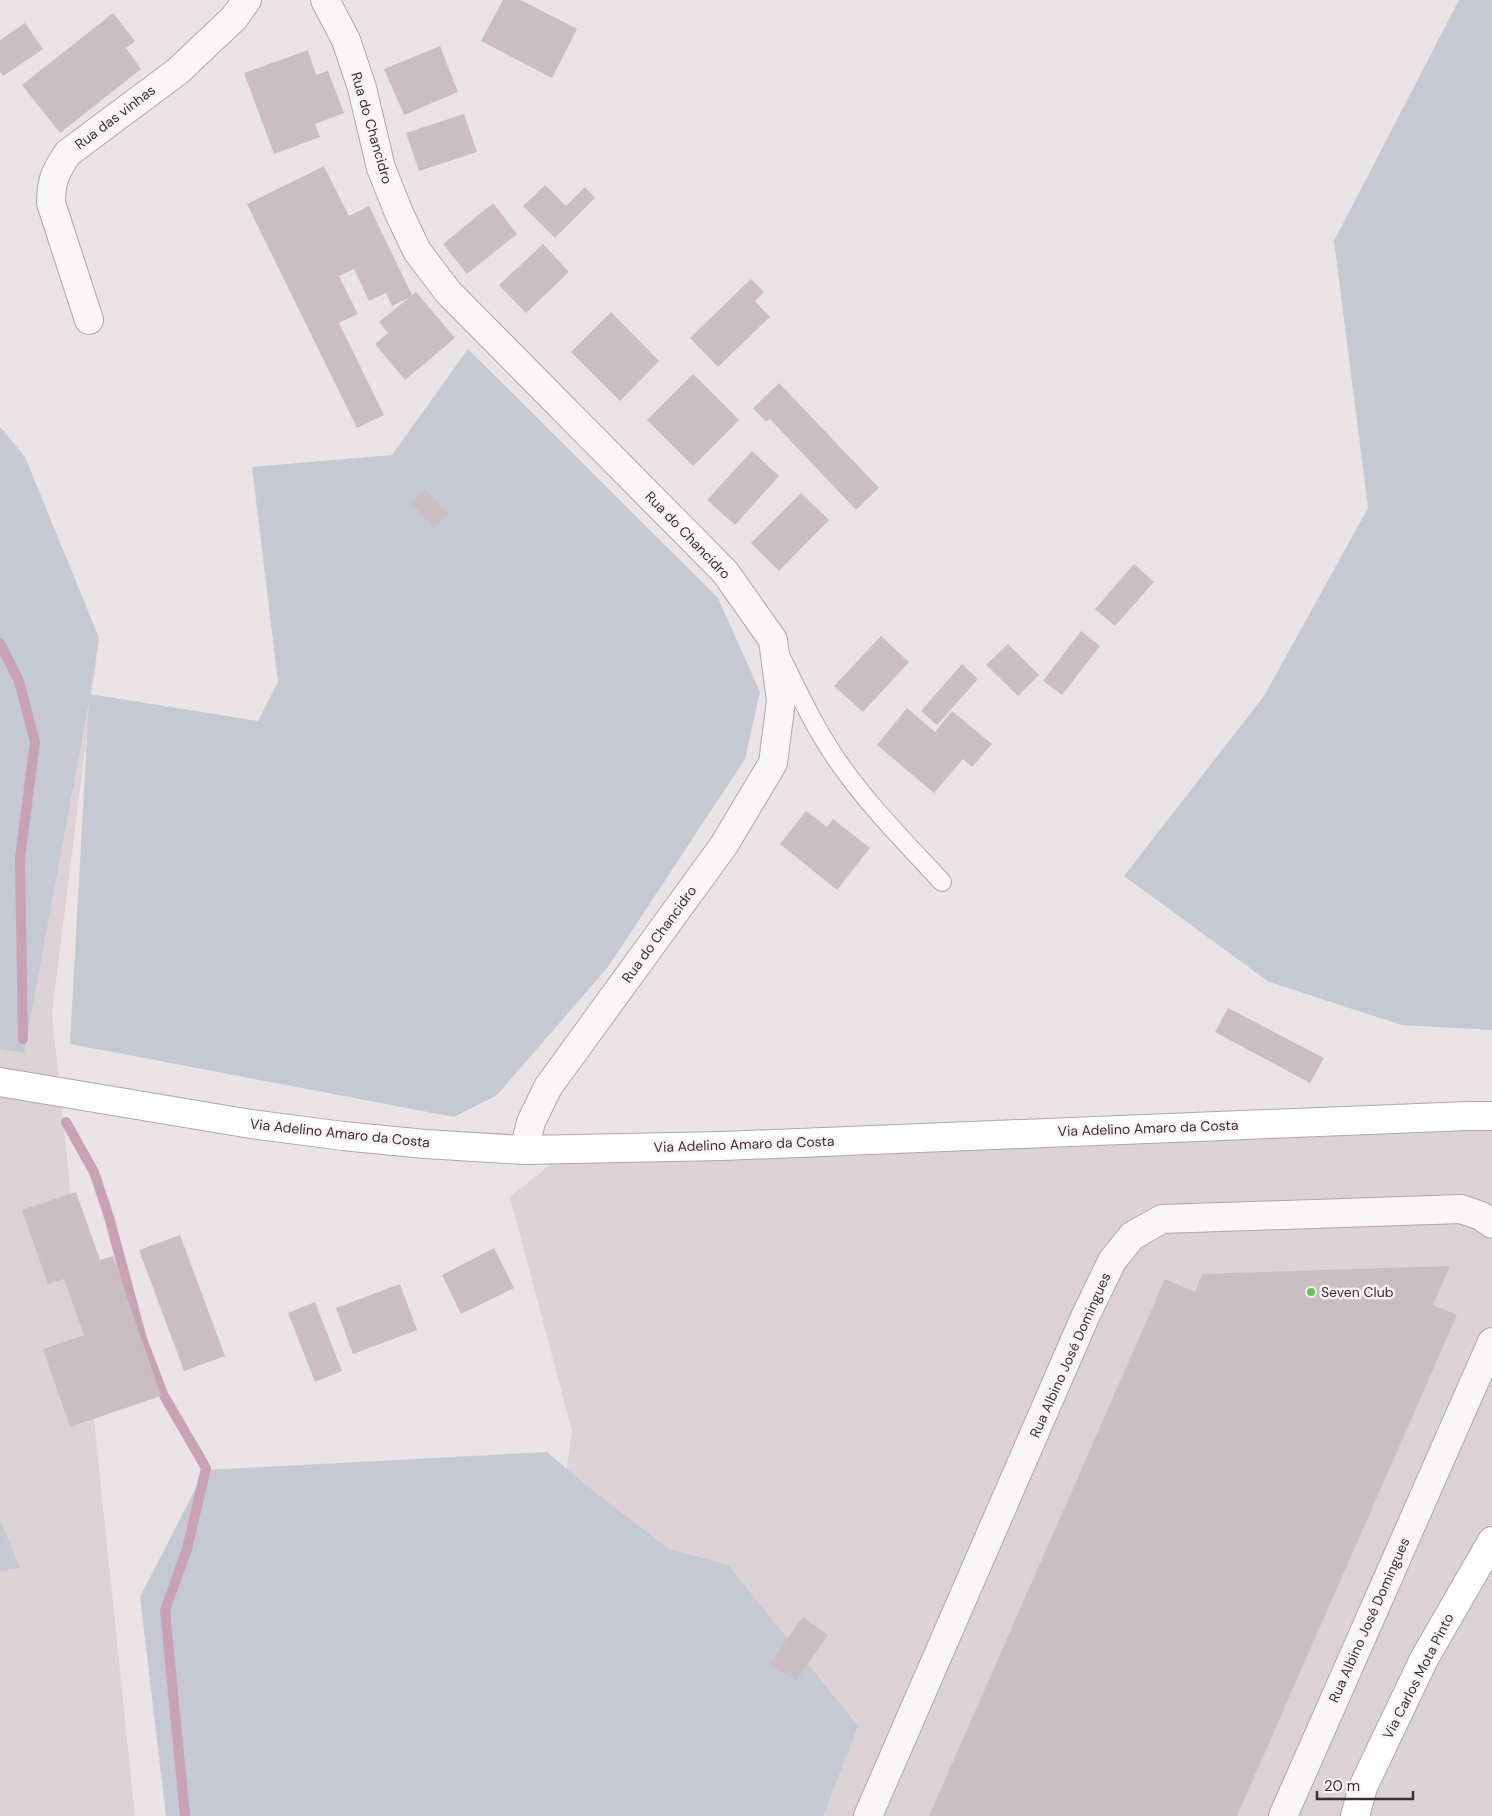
<svg xmlns="http://www.w3.org/2000/svg" width="1492" height="1816" font-family="'DM Sans',sans-serif">
  <rect width="100%" height="100%" fill="#ebe4e6"/>
  <path fill="#ddd2d5" d="M0,427L25,457L99,638L52,1013L135,1816H0Z
    M1492,1117V1816H427L535,1700L572,1431L510,1197L584,1137Z"/>
  <path fill="#c5c9d4" d="M1459,0H1492V1030L1402,1025L1269,982L1124,876L1264,696L1368,508L1334,241Z
    M468,349L718,598L760,692L745,759L608,967L497,1095L454,1117L70,1044L89,700L24,1053L0,1049V427L25,457L99,638L90,694L258,721L278,682L252,467L392,455Z
    M547,1452L587,1486L669,1549L728,1565L858,1726L823,1816H166L140,1597L205,1470Z
    M0,1520L20,1568L0,1571Z"/>
  <g fill="none" stroke-linecap="round" stroke-linejoin="round">
    <path stroke="#c8a1b3" stroke-width="10" d="M0,643L19,681L35,742L20,858L23,1039
      M66,1122L94,1172L109,1217L142,1339L163,1394L206,1468L187,1549L165,1610L185,1816"/>
  </g>
  <path fill="#cabec2" d="M503,0H521L577,29L552,78L481,41Z
    M113,13L135,41L126,48L141,69L60,133L22,85Z
    M25,23L43,49L3,76L0,72V40Z
    M440,46L458,92L404,115L384,69Z
    M308,50L316,75L328,71L344,113L315,124L320,137L274,154L244,73Z
    M464,114L477,152L419,171L406,133Z
    M324,166L349,216L369,206L412,295L416,292L455,338L405,380L375,344L388,333L379,322L410,297L392,306L386,293L369,301L354,269L339,276L358,314L339,323L384,415L357,428L247,204Z
    M545,185L566,206L585,187L595,198L555,238L523,206Z
    M493,203L517,234L467,274L443,244Z
    M543,244L569,272L526,313L499,285Z
    M751,279L764,292L755,301L770,317L718,367L690,338Z
    M611,312L659,361L620,401L571,352Z
    M693,374L739,420L693,466L647,420Z
    M779,383L879,488L856,510L770,419L766,422L753,408Z
    M752,451L779,476L735,525L707,500Z
    M425,489L448,514L434,528L411,503Z
    M801,493L829,520L779,571L751,543Z
    M1134,564L1154,582L1115,626L1095,609Z
    M1081,631L1100,646L1062,695L1043,681Z
    M881,636L909,662L863,712L834,686Z
    M1008,644L1039,675L1018,696L986,665Z
    M962,664L978,679L937,725L921,711Z
    M907,708L935,732L952,711L992,744L972,767L963,759L934,793L877,745Z
    M806,811L827,827L833,819L870,848L837,890L780,844Z
    M1228,1008L1324,1058L1310,1083L1215,1032Z
    M76,1192L100,1260L113,1256L161,1396L70,1427L43,1349L84,1335L64,1279L48,1284L22,1210Z
    M180,1235L225,1356L184,1371L139,1250Z
    M494,1248L514,1288L461,1314L442,1275Z
    M1450,1266L1433,1305L1457,1315L1237,1816H929L1165,1279L1195,1292L1202,1274Z
    M400,1284L417,1330L353,1354L336,1308Z
    M315,1302L342,1371L315,1382L288,1313Z
    M803,1617L828,1635L796,1681L770,1663Z"/>
  <g fill="none" stroke-linecap="round" stroke-linejoin="round">
    <defs>
      <path id="service" d="M782,659C799,694 815,728 837,760C867,804 906,843 942,882"/>
      <path id="minor" d="M89,320L51,203C51,181 55,172 68,153L178,71L234,18L247,0
        M868,1816L1085,1317L1112,1261L1132,1236L1162,1219L1461,1209L1481,1216L1492,1224
        M1283,1816L1492,1342"/>
      <path id="tertiary" d="M325,0L346,40L362,88L381,168L399,213L417,251L448,292L725,572L773,640L781,701L773,763L724,845L548,1087L531,1122L524,1150"/>
      <path id="secondary" d="M0,1082L251,1124L343,1136L425,1144L524,1150L722,1146L1468,1116H1492
        M1355,1816L1363,1787L1424,1659L1492,1541"/>
    </defs>
    <use href="#service" stroke="#b2a5a9" stroke-width="20"/>
    <use href="#minor" stroke="#b2a5a9" stroke-width="30"/>
    <use href="#tertiary" stroke="#b2a5a9" stroke-width="30"/>
    <use href="#secondary" stroke="#b2a5a9" stroke-width="30"/>
    <use href="#service" stroke="#f9f6f7" stroke-width="18"/>
    <use href="#minor" stroke="#f9f6f7" stroke-width="28"/>
    <use href="#tertiary" stroke="#f9f6f7" stroke-width="28"/>
    <use href="#secondary" stroke="#fff" stroke-width="28"/>
  </g>
  <circle fill="#5fc752" stroke="#f8f3f5" stroke-width="2" cx="1311" cy="1292" r="5"/>
  <g text-anchor="middle" stroke-width="5" stroke-linejoin="round" paint-order="stroke">
    <g font-size="14" fill="#422c33" stroke="#f8f3f5">
      <text transform="translate(115 117) rotate(-37)" y="5">Rua das vinhas</text>
      <text transform="translate(372 128) rotate(74)" y="5">Rua do Chancidro</text>
      <text transform="translate(688 535) rotate(46)" y="5">Rua do Chancidro</text>
      <text transform="translate(659 934) rotate(-54)" y="5">Rua do Chancidro</text>
      <text transform="translate(1148 1128) rotate(-2)" y="5">Via Adelino Amaro da Costa</text>
      <text transform="translate(340 1133) rotate(6)" y="5">Via Adelino Amaro da Costa</text>
      <text transform="translate(744 1144) rotate(-2)" y="5">Via Adelino Amaro da Costa</text>
      <text transform="translate(1070 1355) rotate(-66)" y="5">Rua Albino José Domingues</text>
      <text transform="translate(1369 1620) rotate(-66)" y="5">Rua Albino José Domingues</text>
      <text transform="translate(1418 1676) rotate(-63)" y="5">Via Carlos Mota Pinto</text>
    </g>
    <g font-size="14" fill="#422c33" stroke="#f8f3f5" text-anchor="start">
      <text x="1321" y="1297">Seven Club</text>
    </g>
  </g>
  <path d="M1317 1791v8h96v-8" fill="none" stroke="#422c33" stroke-width="2.5"/>
  <text x="1324" y="1791" font-size="15" fill="#422c33" stroke="#f8f3f5" stroke-width="4" paint-order="stroke">20 m</text>
</svg>
